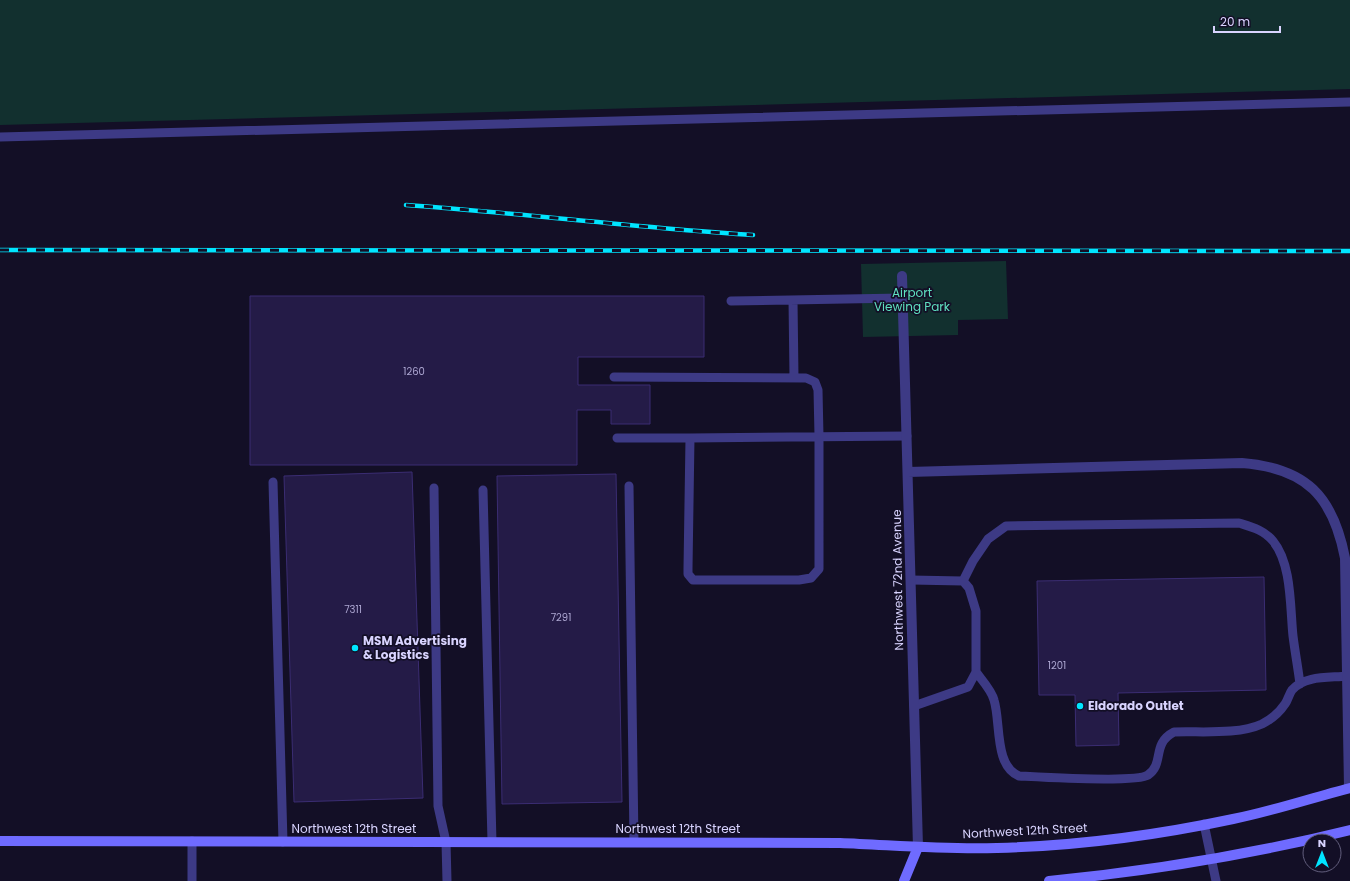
<svg xmlns="http://www.w3.org/2000/svg" width="1350" height="881" font-family="Poppins,sans-serif">
  <rect width="100%" height="100%" fill="#130f26"/>
  <path fill="#12302f" d="M0,0H1350V89L0,125Z
    M1006,261L1008,319L958,320V335L863,337L861,264Z"/>
  <path fill="#241b47" stroke="#3b2d73" d="M250,296H704V357H578V385H650V424H611V410H577V465H250Z
    M412,472L423,798L294,802L284,476Z
    M616,474L622,802L502,804L497,476Z
    M1264,577L1266,690L1118,693L1119,745L1076,746L1075,695H1039L1037,581Z"/>
  <g fill="none" stroke-linecap="round" stroke-linejoin="round">
    <path stroke="#3d3a85" stroke-width="9" d="M0,137L1350,102
      M793,300L794,378
      M731,301L902,298
      M614,377L806,378L815,382L818,390L819,436V569L811,578L799,580H693L688,574V568L690,438L907,436
      M617,438H690
      M273,482L283,842
      M629,486L634,842
      M434,488L438,806L446,842L447,881
      M483,490L492,842
      M911,580L963,581L969,588L976,611V672L968,687L914,706
      M963,581L973,561L988,539L1006,526L1239,523C1252,527 1264,530 1273,541C1292,564 1290,608 1293,636C1295,652 1298,668 1300,684
      M976,672C982,680 992,691 994,700C1001,722 994,766 1019,776C1039,777 1137,783 1148,775C1165,763 1151,744 1174,732C1201,731 1238,735 1262,724C1272,719 1279,713 1285,704C1288,700 1289,694 1292,690C1305,675 1330,678 1347,676
      M1204,824L1216,881
      M192,841V881"/>
    <path stroke="#3d3a85" stroke-width="10" d="M902,276L918,847
      M908,472L1242,463C1306,468 1333,496 1345,558L1349,788"/>
    <path stroke="#6f6bff" stroke-width="10" d="M0,841L840,843C892,845 945,850 997,848C1074,846 1158,835 1233,819C1273,811 1311,798 1350,788
      M904,881L918,847
      M1049,881C1149,871 1253,854 1350,830"/>
    <defs>
      <path id="rail" d="M406,205C522,213 637,228 753,235
        M0,250L1350,251"/>
    </defs>
    <use href="#rail" stroke="#00e5ff" stroke-width="4.5"/>
    <use href="#rail" stroke="#130f26" stroke-width="3" stroke-dasharray="9" stroke-linecap="butt"/>
  </g>
  <g fill="#00e5ff" stroke="#130f26" stroke-width="1.5">
    <circle cx="355" cy="648" r="4"/>
    <circle cx="1080" cy="706" r="4"/>
  </g>
  <g text-anchor="middle" stroke-width="3.5" stroke-linejoin="round" paint-order="stroke">
    <g font-size="10" fill="#aca6d1">
      <text x="414" y="375">1260</text>
      <text x="353" y="613">7311</text>
      <text x="561" y="621">7291</text>
      <text x="1057" y="669">1201</text>
    </g>
    <g font-size="12" fill="#5fe0c0" stroke="#130f26">
      <text x="912" y="297">Airport<tspan x="912" dy="14">Viewing Park</tspan></text>
    </g>
    <g font-size="12" fill="#d9d4ff" stroke="#130f26">
      <text transform="translate(898 580) rotate(-91)" y="4">Northwest 72nd Avenue</text>
      <text x="354" y="833">Northwest 12th Street</text>
      <text x="678" y="833">Northwest 12th Street</text>
      <text transform="translate(1025 831) rotate(-3)" y="4">Northwest 12th Street</text>
    </g>
    <g font-size="12" font-weight="bold" fill="#d9d4ff" stroke="#130f26" text-anchor="start">
      <text x="363" y="645">MSM Advertising<tspan x="363" dy="14">&amp; Logistics</tspan></text>
      <text x="1088" y="710">Eldorado Outlet</text>
    </g>
  </g>
  <g transform="translate(1322 853)"><circle r="19" fill="#130f26" stroke="#625e7d"/>
  <path d="M0-3L7 15L0 10L-7 15Z" fill="#00e5ff"/>
  <text y="-6" font-size="11" font-weight="bold" text-anchor="middle" fill="#d9d4ff">N</text>
  </g>
  <path d="M1214 26v6h66v-6" fill="none" stroke="#d9d4ff" stroke-width="2"/>
  <text x="1220" y="26" font-size="12" fill="#d9d4ff" stroke="#130f26" stroke-width="3" paint-order="stroke">20 m</text>
</svg>
